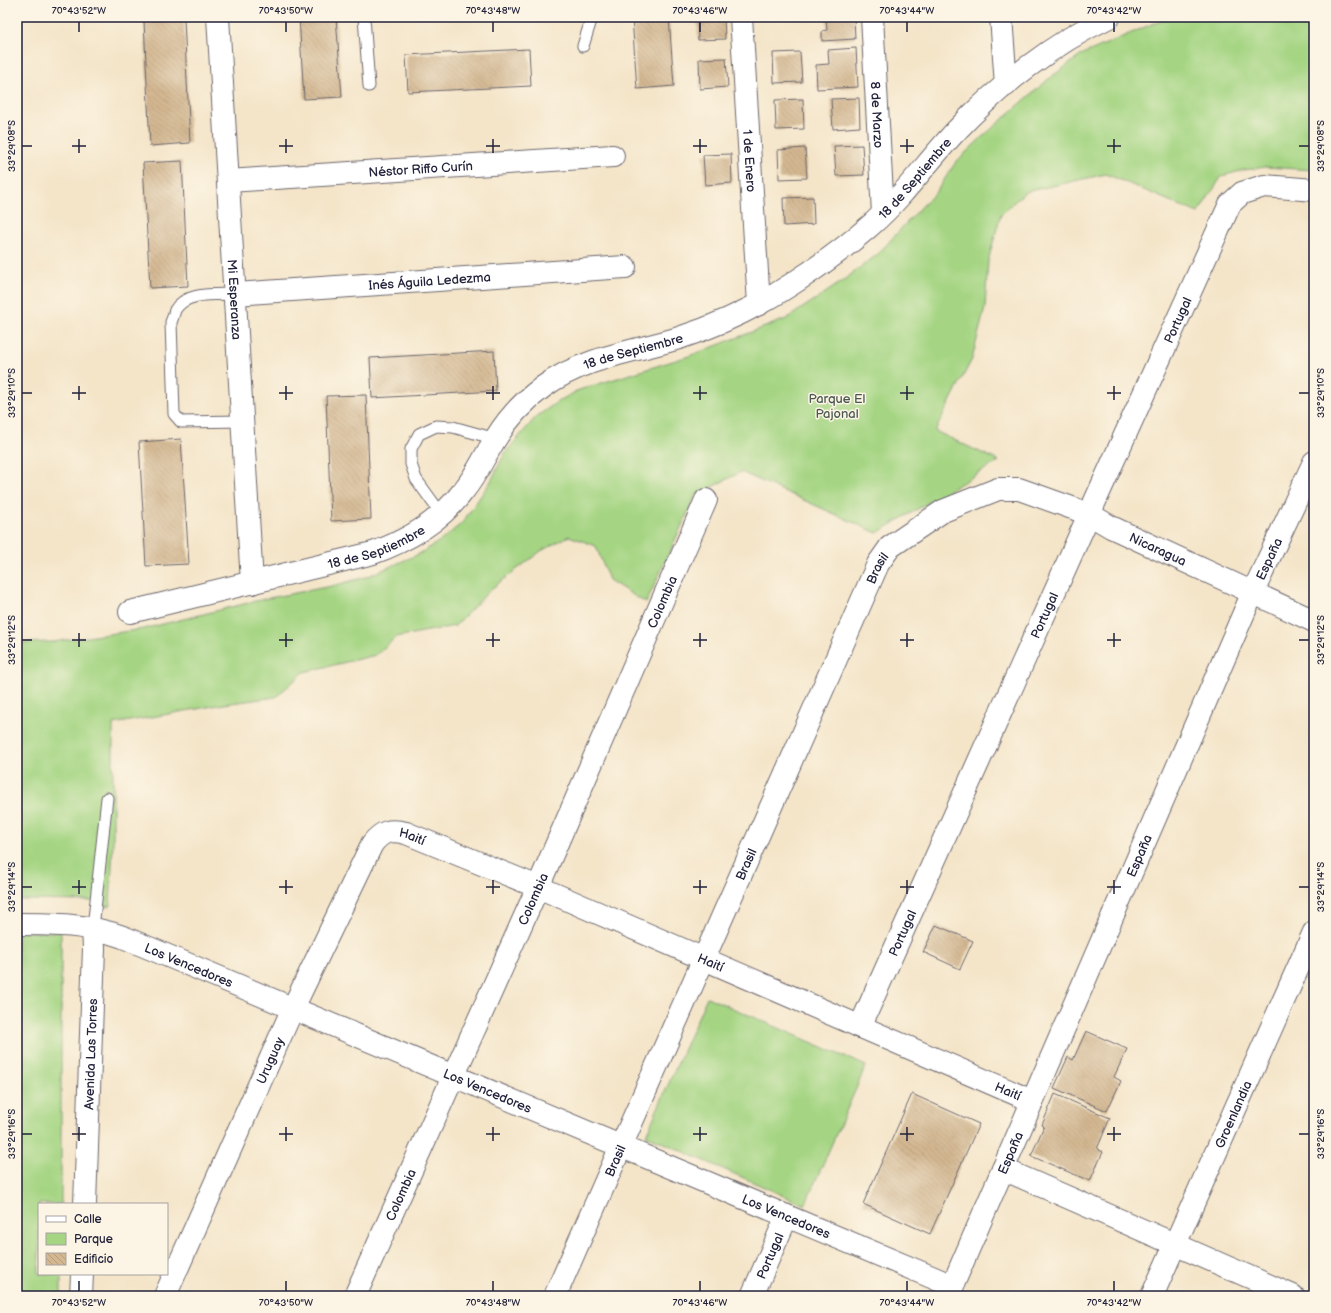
<svg xmlns="http://www.w3.org/2000/svg" width="1331" height="1313" font-family="'Balsamiq Sans',sans-serif">
  <defs>
    <pattern id="building-back-hatch" width="6" height="6" patternUnits="userSpaceOnUse"><rect width="6" height="6" fill="#d3b791"/><path d="M-1 5l2 2M0 0l6 6M5-1l2 2" fill="none" stroke="#b59d7e"/></pattern>
  </defs>
  <rect width="100%" height="100%" fill="#fcf5e5"/>
  <filter id="ink" filterUnits="userSpaceOnUse"><feTurbulence type="fractalNoise" baseFrequency=".025" numOctaves="2"/><feDisplacementMap in="SourceGraphic" scale="8" xChannelSelector="R" yChannelSelector="G"/><feConvolveMatrix kernelMatrix="1 2 1 2 8 2 1 2 1" color-interpolation-filters="sRGB"/></filter>
  <filter id="wash" filterUnits="userSpaceOnUse"><feTurbulence type="fractalNoise" baseFrequency=".012" numOctaves="4" result="noise"/><feDisplacementMap in="SourceGraphic" scale="16" xChannelSelector="R" yChannelSelector="G"/><feGaussianBlur stdDeviation="0.9" result="paint"/><feColorMatrix in="noise" values="0 0 0 0 0 0 0 0 0 0 0 0 0 0 0 0 0 1.4 0 .05"/><feComposite in="paint" operator="in"/></filter>
  <g filter="url(#wash)">
    <rect width="100%" height="100%" fill="#f4e5c9"/>
    <path fill="#a5d583" stroke="#647c5f" d="M1174,17H1314V170L1266,167L1244,170L1222,176L1198,213L1106,174L1025,192L1001,214L988,261L985,308L972,359L935,431L999,461L877,533L741,472L696,495L646,603L609,580L596,546L569,536L541,551L491,589L455,626L396,637L376,655L304,672L276,697L224,704L113,724V844L110,907L92,901L17,900V643L53,642L143,629L264,599L332,586L366,577L419,554L443,539L462,523L491,481L505,453L536,417L557,402L579,390L689,356L786,319L837,285L878,254L908,221L936,192L956,162L981,138L1051,77L1083,54L1152,24Z
      M17,932H61V1204H39V1274H61V1296H17Z
      M707,997L866,1066L805,1205L646,1135Z"/>
    <g id="blocks">
      <path fill="url(#building-back-hatch)" d="M299,17H336L342,97L304,99Z
        M632,17H669L674,86L637,89Z
        M697,17H724L725,39L698,40Z
        M826,17H854L855,39L822,41V31L827,30Z
        M184,19L190,143L150,146L144,21Z
        M856,48L858,87L817,89L816,65L829,64L828,50Z
        M529,49L531,86L408,92L406,55Z
        M800,52L802,82L774,83L773,53Z
        M726,58L728,87L700,89L699,59Z
        M859,98L860,127L833,129L831,99Z
        M803,99L804,129L776,130L775,100Z
        M862,145L864,175L836,176L834,146Z
        M805,148L807,178L779,179L778,150Z
        M731,154L732,183L705,185L703,155Z
        M182,161L188,286L150,288L143,163Z
        M813,197L814,224L784,226L783,198Z
        M494,351L496,391L372,398L370,358Z
        M366,395L371,519L331,521L326,396Z
        M181,439L189,564L146,566L139,442Z
        M936,925L973,941L960,969L923,952Z
        M1086,1031L1127,1049L1114,1077L1121,1081L1107,1111L1054,1088L1068,1057L1073,1060Z
        M912,1094L979,1124L930,1234L863,1204Z
        M1055,1094L1110,1118L1097,1149L1103,1152L1090,1181L1031,1156L1044,1126L1042,1125Z"/>
    </g>
  </g>
  <g filter="url(#ink)">
    <use href="#blocks" fill-opacity="0" stroke="#6c666d" stroke-width="1"/>
    <g fill="none" stroke-linecap="round" stroke-linejoin="round">
      <defs>
        <path id="lane" d="M364,17L369,86
          M583,46L592,17
          M235,294C216,295 186,291 175,310C174,313 173,318 171,322L174,414L181,422L243,421
          M442,515L416,479L411,464V449L419,434L436,426L453,427L496,439
          M93,928L107,798"/>
        <g id="street">
          <path id="s1" d="M218,17L252,583"/>
          <path id="s2" d="M741,17L759,304"/>
          <path id="s3" d="M872,17L883,213"/>
          <path d="M1001,17L1006,85"/>
          <path id="s4" d="M228,181L613,156"/>
          <path id="s5" d="M235,294L625,267"/>
          <path id="s6" d="M130,612L373,553C409,540 441,521 464,490C477,474 485,455 496,438C508,418 524,401 543,387C582,358 633,352 679,338C719,325 757,307 792,284C820,266 847,246 871,225C903,197 927,162 956,131C997,87 1054,43 1109,17"/>
          <path id="s7" d="M17,924C53,924 88,924 123,937L953,1286"/>
          <path id="s8" d="M860,1027L1096,499L1230,204L1242,193L1264,186L1314,190"/>
          <path d="M1003,1169L1293,1296"/>
          <path id="s9" d="M85,1204L94,948L93,928"/>
          <path d="M81,1296L82,1274"/>
          <path id="s10" d="M165,1296L293,1008L372,844C382,831 390,829 406,833L538,887L1032,1101"/>
          <path id="s11" d="M355,1296L538,887L706,500"/>
          <path id="s12" d="M555,1296L878,564L890,547L943,511L998,489H1019L1089,514L1111,527L1314,621"/>
          <path id="s13" d="M752,1296L787,1216"/>
          <path id="s14" d="M948,1296L1253,592L1314,462"/>
          <path id="s15" d="M1152,1296L1314,932"/>
        </g>
      </defs>
      <use href="#lane" stroke="#6c666d" stroke-width="13"/>
      <use href="#street" stroke="#6c666d" stroke-width="24"/>
      <use href="#lane" stroke="#fff" stroke-width="11"/>
      <use href="#street" stroke="#fff" stroke-width="22"/>
    </g>
  </g>
  <path fill="none" stroke="#22223b" stroke-width="1.5" d="M79,22V32M286,22V32M493,22V32M700,22V32M907,22V32M1114,22V32M79,139V153M286,139V153M493,139V153M700,139V153M907,139V153M1114,139V153M22,146H32M72,146H86M279,146H293M486,146H500M693,146H707M900,146H914M1107,146H1121M1299,146H1309M79,386V400M286,386V400M493,386V400M700,386V400M907,386V400M1114,386V400M22,393H32M72,393H86M279,393H293M486,393H500M693,393H707M900,393H914M1107,393H1121M1299,393H1309M79,633V647M286,633V647M493,633V647M700,633V647M907,633V647M1114,633V647M22,640H32M72,640H86M279,640H293M486,640H500M693,640H707M900,640H914M1107,640H1121M1299,640H1309M79,880V894M286,880V894M493,880V894M700,880V894M907,880V894M1114,880V894M22,887H32M72,887H86M279,887H293M486,887H500M693,887H707M900,887H914M1107,887H1121M1299,887H1309M79,1127V1141M286,1127V1141M493,1127V1141M700,1127V1141M907,1127V1141M1114,1127V1141M22,1134H32M72,1134H86M279,1134H293M486,1134H500M693,1134H707M900,1134H914M1107,1134H1121M1299,1134H1309M79,1281V1291M286,1281V1291M493,1281V1291M700,1281V1291M907,1281V1291M1114,1281V1291"/>
  <g text-anchor="middle" stroke-width="3" stroke-linejoin="round" paint-order="stroke">
    <g font-size="13" fill="#22223b" stroke="#fcf5e5">
      <text dy="5" stroke="none"><textPath href="#s3" startOffset="98">8 de Marzo</textPath></text>
      <text dy="5" stroke="none"><textPath href="#s2" startOffset="144">1 de Enero</textPath></text>
      <text dy="5" stroke="none"><textPath href="#s4" startOffset="193">Néstor Riffo Curín</textPath></text>
      <text dy="5" stroke="none"><textPath href="#s6" startOffset="927">18 de Septiembre</textPath></text>
      <text dy="5" stroke="none"><textPath href="#s5" startOffset="195">Inés Águila Ledezma</textPath></text>
      <text dy="5" stroke="none"><textPath href="#s1" startOffset="283">Mi Esperanza</textPath></text>
      <text dy="5" stroke="none"><textPath href="#s8" startOffset="775">Portugal</textPath></text>
      <text dy="5" stroke="none"><textPath href="#s6" startOffset="591">18 de Septiembre</textPath></text>
      <text dy="5" stroke="none"><textPath href="#s6" startOffset="255">18 de Septiembre</textPath></text>
      <text dy="5" stroke="none"><textPath href="#s12" startOffset="1117">Nicaragua</textPath></text>
      <text dy="5" stroke="none"><textPath href="#s14" startOffset="804">España</textPath></text>
      <text dy="5" stroke="none"><textPath href="#s12" startOffset="796">Brasil</textPath></text>
      <text dy="5" stroke="none"><textPath href="#s11" startOffset="759">Colombia</textPath></text>
      <text dy="5" stroke="none"><textPath href="#s8" startOffset="451">Portugal</textPath></text>
      <text dy="5" stroke="none"><textPath href="#s10" startOffset="543">Haití</textPath></text>
      <text dy="5" stroke="none"><textPath href="#s14" startOffset="480">España</textPath></text>
      <text dy="5" stroke="none"><textPath href="#s12" startOffset="472">Brasil</textPath></text>
      <text dy="5" stroke="none"><textPath href="#s11" startOffset="435">Colombia</textPath></text>
      <text dy="5" stroke="none"><textPath href="#s8" startOffset="103">Portugal</textPath></text>
      <text dy="5" stroke="none"><textPath href="#s10" startOffset="867">Haití</textPath></text>
      <text dy="5" stroke="none"><textPath href="#s7" startOffset="179">Los Vencedores</textPath></text>
      <text dy="5" stroke="none"><textPath href="#s9" startOffset="150">Avenida Las Torres</textPath></text>
      <text dy="5" stroke="none"><textPath href="#s10" startOffset="258">Uruguay</textPath></text>
      <text dy="5" stroke="none"><textPath href="#s7" startOffset="503">Los Vencedores</textPath></text>
      <text dy="5" stroke="none"><textPath href="#s10" startOffset="1191">Haití</textPath></text>
      <text dy="5" stroke="none"><textPath href="#s15" startOffset="199">Groenlandia</textPath></text>
      <text dy="5" stroke="none"><textPath href="#s14" startOffset="156">España</textPath></text>
      <text dy="5" stroke="none"><textPath href="#s12" startOffset="148">Brasil</textPath></text>
      <text dy="5" stroke="none"><textPath href="#s11" startOffset="111">Colombia</textPath></text>
      <text dy="5" stroke="none"><textPath href="#s7" startOffset="827">Los Vencedores</textPath></text>
      <text dy="5" stroke="none"><textPath href="#s13" startOffset="44">Portugal</textPath></text>
    </g>
    <g font-size="13" fill="#495851" stroke="#fcf5e5">
      <text x="837" y="403">Parque El<tspan x="837" dy="15">Pajonal</tspan></text>
    </g>
  </g>
  <rect width="1331" height="1313" fill="none" stroke="#fcf5e5" stroke-width="44"/>
  <rect x="38" y="1203" width="130" height="72" fill="#fcf5e5" stroke="#a5a1a1"/>
  <rect x="46" y="1216" width="20" height="6" fill="#ffffff" stroke="#a5a1a1"/>
  <text x="74" y="1223" font-size="12" fill="#22223b">Calle</text>
  <rect x="46" y="1233" width="20" height="12" fill="#a5d583" stroke="#a5a1a1"/>
  <text x="74" y="1243" font-size="12" fill="#22223b">Parque</text>
  <rect x="46" y="1253" width="20" height="12" fill="url(#building-back-hatch)" stroke="#a5a1a1"/>
  <text x="74" y="1263" font-size="12" fill="#22223b">Edificio</text>
  <rect x="22" y="22" width="1287" height="1269" fill="none" stroke="#22223b" stroke-width="1.5"/>
  <g font-size="10" text-anchor="middle" fill="#22223b">
    <text x="79" y="14">70°43'52"W</text>
    <text x="286" y="14">70°43'50"W</text>
    <text x="493" y="14">70°43'48"W</text>
    <text x="700" y="14">70°43'46"W</text>
    <text x="907" y="14">70°43'44"W</text>
    <text x="1114" y="14">70°43'42"W</text>
    <text transform="translate(11 146) rotate(-90)" y="4">33°29'08"S</text>
    <text transform="translate(1320 146) rotate(-90)" y="4">33°29'08"S</text>
    <text transform="translate(11 393) rotate(-90)" y="4">33°29'10"S</text>
    <text transform="translate(1320 393) rotate(-90)" y="4">33°29'10"S</text>
    <text transform="translate(11 640) rotate(-90)" y="4">33°29'12"S</text>
    <text transform="translate(1320 640) rotate(-90)" y="4">33°29'12"S</text>
    <text transform="translate(11 887) rotate(-90)" y="4">33°29'14"S</text>
    <text transform="translate(1320 887) rotate(-90)" y="4">33°29'14"S</text>
    <text transform="translate(11 1134) rotate(-90)" y="4">33°29'16"S</text>
    <text transform="translate(1320 1134) rotate(-90)" y="4">33°29'16"S</text>
    <text x="79" y="1306">70°43'52"W</text>
    <text x="286" y="1306">70°43'50"W</text>
    <text x="493" y="1306">70°43'48"W</text>
    <text x="700" y="1306">70°43'46"W</text>
    <text x="907" y="1306">70°43'44"W</text>
    <text x="1114" y="1306">70°43'42"W</text>
  </g>
</svg>
